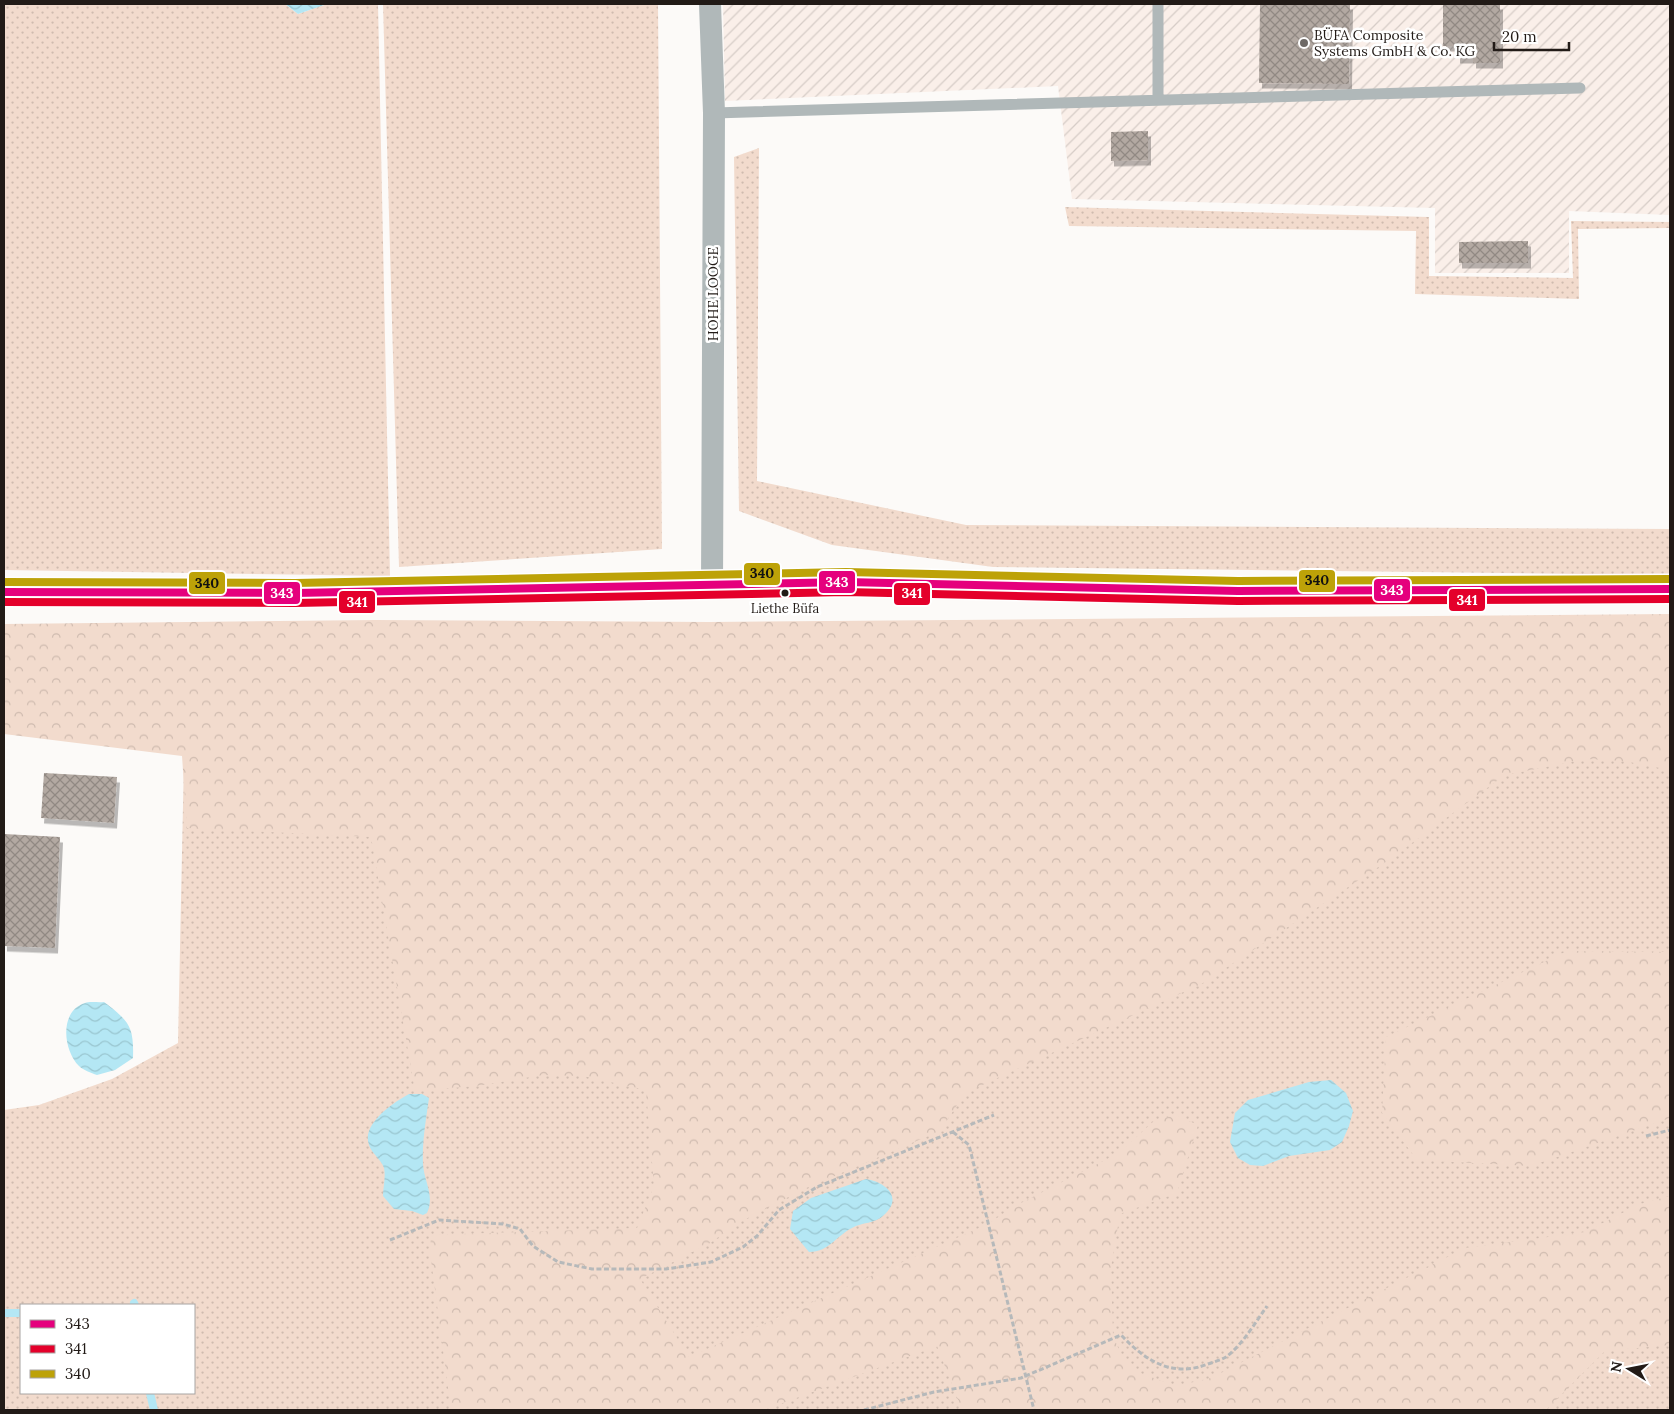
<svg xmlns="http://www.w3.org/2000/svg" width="1674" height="1414" font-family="Lora,serif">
  <defs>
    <pattern id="industrial-furrows" width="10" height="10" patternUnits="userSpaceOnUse" patternTransform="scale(1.25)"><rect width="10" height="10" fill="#faefe9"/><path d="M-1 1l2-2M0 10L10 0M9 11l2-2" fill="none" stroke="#d6ccc7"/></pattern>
    <pattern id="grass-dots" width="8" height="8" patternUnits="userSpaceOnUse" patternTransform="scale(1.25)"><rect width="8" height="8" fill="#f2dbcd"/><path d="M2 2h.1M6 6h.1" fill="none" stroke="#cfbbaf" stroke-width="1.8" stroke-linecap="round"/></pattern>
    <pattern id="forest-crowns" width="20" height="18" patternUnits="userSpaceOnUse" patternTransform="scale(1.25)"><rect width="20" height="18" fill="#f2dbcd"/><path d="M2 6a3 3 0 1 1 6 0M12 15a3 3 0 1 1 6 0" fill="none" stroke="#cfbbaf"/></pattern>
    <pattern id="water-waves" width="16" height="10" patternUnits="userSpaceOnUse" patternTransform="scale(1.25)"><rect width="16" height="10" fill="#b4e7f4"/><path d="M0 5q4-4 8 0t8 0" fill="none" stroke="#9ac6d0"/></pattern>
    <pattern id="building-cross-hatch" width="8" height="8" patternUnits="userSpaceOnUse" patternTransform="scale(1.25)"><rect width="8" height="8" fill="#b3a9a2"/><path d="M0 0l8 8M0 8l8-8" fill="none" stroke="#918983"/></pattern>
    <filter id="shadow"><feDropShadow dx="3" dy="5.5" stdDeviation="0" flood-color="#0004"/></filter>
  </defs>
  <rect width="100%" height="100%" fill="#fcfaf8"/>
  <path fill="url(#industrial-furrows)" d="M723,4H1670V215L1569,211V273H1435V208L1072,199L1058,86L725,101Z"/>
  <path fill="url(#grass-dots)" fill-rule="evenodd" d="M4,4H285L298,14L327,4H378L390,576L4,570Z
    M383,4H658L662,549L399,567Z
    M759,148L757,481L966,525L1670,529V575L993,567L832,545L739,511L734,157Z
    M1065,207L1429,217V276L1573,278L1571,221L1670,222V228L1578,229L1579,299L1415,294L1416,231L1069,226Z
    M1670,697V1410H4V1110L39,1105L112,1079L178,1043L184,758ZM21,1305H194V1393H21Z"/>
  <path fill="url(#forest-crowns)" d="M1670,614V770L1624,761L1587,759L1505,775L1386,862L1203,983L965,1093L940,1131L804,1189L740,1222L710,1243L640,1279L689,1357L988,1224L1013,1207L1119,1153L1155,1120L1176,1115L1198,1125L1177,1193L1120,1214L1111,1267L1113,1336L1123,1359L1140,1373L1176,1386L1211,1378L1465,1248L1585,1232L1640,1204L1670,1196V1345L1605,1351L1546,1410H962L937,1346L764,1410H451L430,1252L431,1235L637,1228L654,1186L646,1090L583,1076L543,1075L476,1086L415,1091L371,837L187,828L182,756L4,734V624L375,620L709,622Z
    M1567,951L1670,952V1118L1531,1166L1417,1160L1382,1113L1386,1037Z"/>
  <path fill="url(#water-waves)" d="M285,4H327L298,14Z
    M104,1002C129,1021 134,1026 133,1058L115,1070L97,1075C91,1073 83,1070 79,1066C63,1050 59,1011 85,1003C90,1001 99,1003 104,1002Z
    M1331,1080L1346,1093L1353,1111L1349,1126L1342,1142L1330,1150L1289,1156L1263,1166L1250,1165L1238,1158L1230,1142L1235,1113L1248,1100L1309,1082Z
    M409,1094H422L429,1098C426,1120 422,1141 423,1164C424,1182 435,1195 427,1213L423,1215L412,1211L394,1209L383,1196C383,1187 386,1177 384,1168C381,1159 372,1154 369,1145C361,1124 394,1102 409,1094Z
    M866,1179C885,1182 904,1197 884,1215C875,1224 862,1222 852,1228C836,1236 829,1252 809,1252L790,1229L793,1211L811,1198Z"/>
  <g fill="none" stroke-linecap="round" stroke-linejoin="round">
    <path stroke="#b4e7f4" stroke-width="8" d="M134,1303L135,1305
      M4,1313H21
      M150,1393L154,1410"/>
  </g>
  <path fill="url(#building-cross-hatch)" filter="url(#shadow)" d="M1260,4H1350L1349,84L1259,83Z
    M1443,4H1500V63H1473V58H1457V46H1443Z
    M1148,131V160L1111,161V132Z
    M1528,241V263H1459V242Z
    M44,773L117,777L114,823L41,818Z
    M4,834L60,837L55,948L4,946Z"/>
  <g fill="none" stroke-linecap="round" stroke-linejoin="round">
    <path stroke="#b6b9ba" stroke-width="3" stroke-dasharray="5 2.5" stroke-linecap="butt" d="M953,1132L969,1145L1034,1410
      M1646,1136L1670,1130
      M390,1240L439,1220L503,1224L520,1229L533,1246L558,1262L592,1269H666L711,1262L743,1247L757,1236L779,1210L817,1187L994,1115
      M864,1410L934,1392L1021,1378L1121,1335C1146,1361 1172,1378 1208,1364C1214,1362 1221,1360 1226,1357C1243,1344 1255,1323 1267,1306"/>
    <path stroke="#b0b8b9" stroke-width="11" d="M1158,100V4
      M714,113L1580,88"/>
    <path stroke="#b0b8b9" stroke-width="22" d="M710,4L714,113L712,585"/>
    <path stroke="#b0b6b7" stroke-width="28" d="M4,592L295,593L846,582L1238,591L1670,589"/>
    <defs>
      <path id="bus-1" d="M4,592L295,593L846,582L1238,591L1670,589"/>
      <path id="bus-2" d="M4,602L295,603L846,592L1238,601L1670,599"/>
      <path id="bus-3" d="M4,582L295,583L846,572L1238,581L1670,579"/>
    </defs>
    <use href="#bus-1" stroke="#fff" stroke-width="11"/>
    <use href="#bus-2" stroke="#fff" stroke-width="11"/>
    <use href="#bus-3" stroke="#fff" stroke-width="11"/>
    <use href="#bus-1" stroke="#e5007d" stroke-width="8"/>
    <use href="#bus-2" stroke="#e4002b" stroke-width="8"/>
    <use href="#bus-3" stroke="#bda208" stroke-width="8"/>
  </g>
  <circle fill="#6e6966" stroke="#fff" stroke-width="2" cx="1304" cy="43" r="5"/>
  <circle fill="#221b17" stroke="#fff" stroke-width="2" cx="785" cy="593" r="4.5"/>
  <g text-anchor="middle" stroke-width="5" stroke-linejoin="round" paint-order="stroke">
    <g font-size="13" fill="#221b17" stroke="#fff">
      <text x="785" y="613">Liethe Büfa</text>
    </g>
    <g font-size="14" fill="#221b17" stroke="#fff" text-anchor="start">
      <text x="1314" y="40">BÜFA Composite<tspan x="1314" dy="16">Systems GmbH &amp; Co. KG</tspan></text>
    </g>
    <g font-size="14" fill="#221b17" stroke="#fff">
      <text transform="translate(713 294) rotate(-90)" y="5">HOHE LOOGE</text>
    </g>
  </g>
  <g stroke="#fff" stroke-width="2">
    <rect x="743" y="562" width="38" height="24" rx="5" fill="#bda208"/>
    <rect x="1298" y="569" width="38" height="24" rx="5" fill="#bda208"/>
    <rect x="818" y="570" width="38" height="24" rx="5" fill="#e5007d"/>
    <rect x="188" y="571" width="38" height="24" rx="5" fill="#bda208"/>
    <rect x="1373" y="578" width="38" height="24" rx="5" fill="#e5007d"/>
    <rect x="263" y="581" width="38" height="24" rx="5" fill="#e5007d"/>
    <rect x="893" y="582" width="38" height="24" rx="5" fill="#e4002b"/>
    <rect x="1448" y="588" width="38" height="24" rx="5" fill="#e4002b"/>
    <rect x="338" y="590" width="38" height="24" rx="5" fill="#e4002b"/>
  </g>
  <g font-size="14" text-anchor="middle" font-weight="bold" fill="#fff">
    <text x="837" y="587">343</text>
    <text x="1392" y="595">343</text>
    <text x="282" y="598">343</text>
    <text x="912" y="598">341</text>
    <text x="1467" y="605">341</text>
    <text x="357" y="607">341</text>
  </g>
  <g font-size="14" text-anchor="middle" font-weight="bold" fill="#111">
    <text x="762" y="578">340</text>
    <text x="1317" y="585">340</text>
    <text x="207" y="588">340</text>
  </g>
  <rect width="1674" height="1414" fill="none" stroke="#221b17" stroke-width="10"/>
  <rect x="20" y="1304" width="175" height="90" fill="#ffffff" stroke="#a7a4a2"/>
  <rect x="30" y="1320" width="25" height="8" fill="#e5007d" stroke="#a7a4a2"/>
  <text x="65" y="1329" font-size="15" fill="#221b17">343</text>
  <rect x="30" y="1345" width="25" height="8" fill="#e4002b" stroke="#a7a4a2"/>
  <text x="65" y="1354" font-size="15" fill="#221b17">341</text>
  <rect x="30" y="1370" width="25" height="8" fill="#bda208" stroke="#a7a4a2"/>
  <text x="65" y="1379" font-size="15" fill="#221b17">340</text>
  <g transform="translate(1629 1369) rotate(280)" stroke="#ffffff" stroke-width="4" paint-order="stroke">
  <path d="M0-4L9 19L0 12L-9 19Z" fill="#221b17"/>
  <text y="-8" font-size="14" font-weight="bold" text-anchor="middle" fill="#221b17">N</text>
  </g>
  <path d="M1494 42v8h75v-8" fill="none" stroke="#221b17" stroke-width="2.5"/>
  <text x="1502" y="42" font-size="15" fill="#221b17" stroke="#ffffff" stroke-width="4" paint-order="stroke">20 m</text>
</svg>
